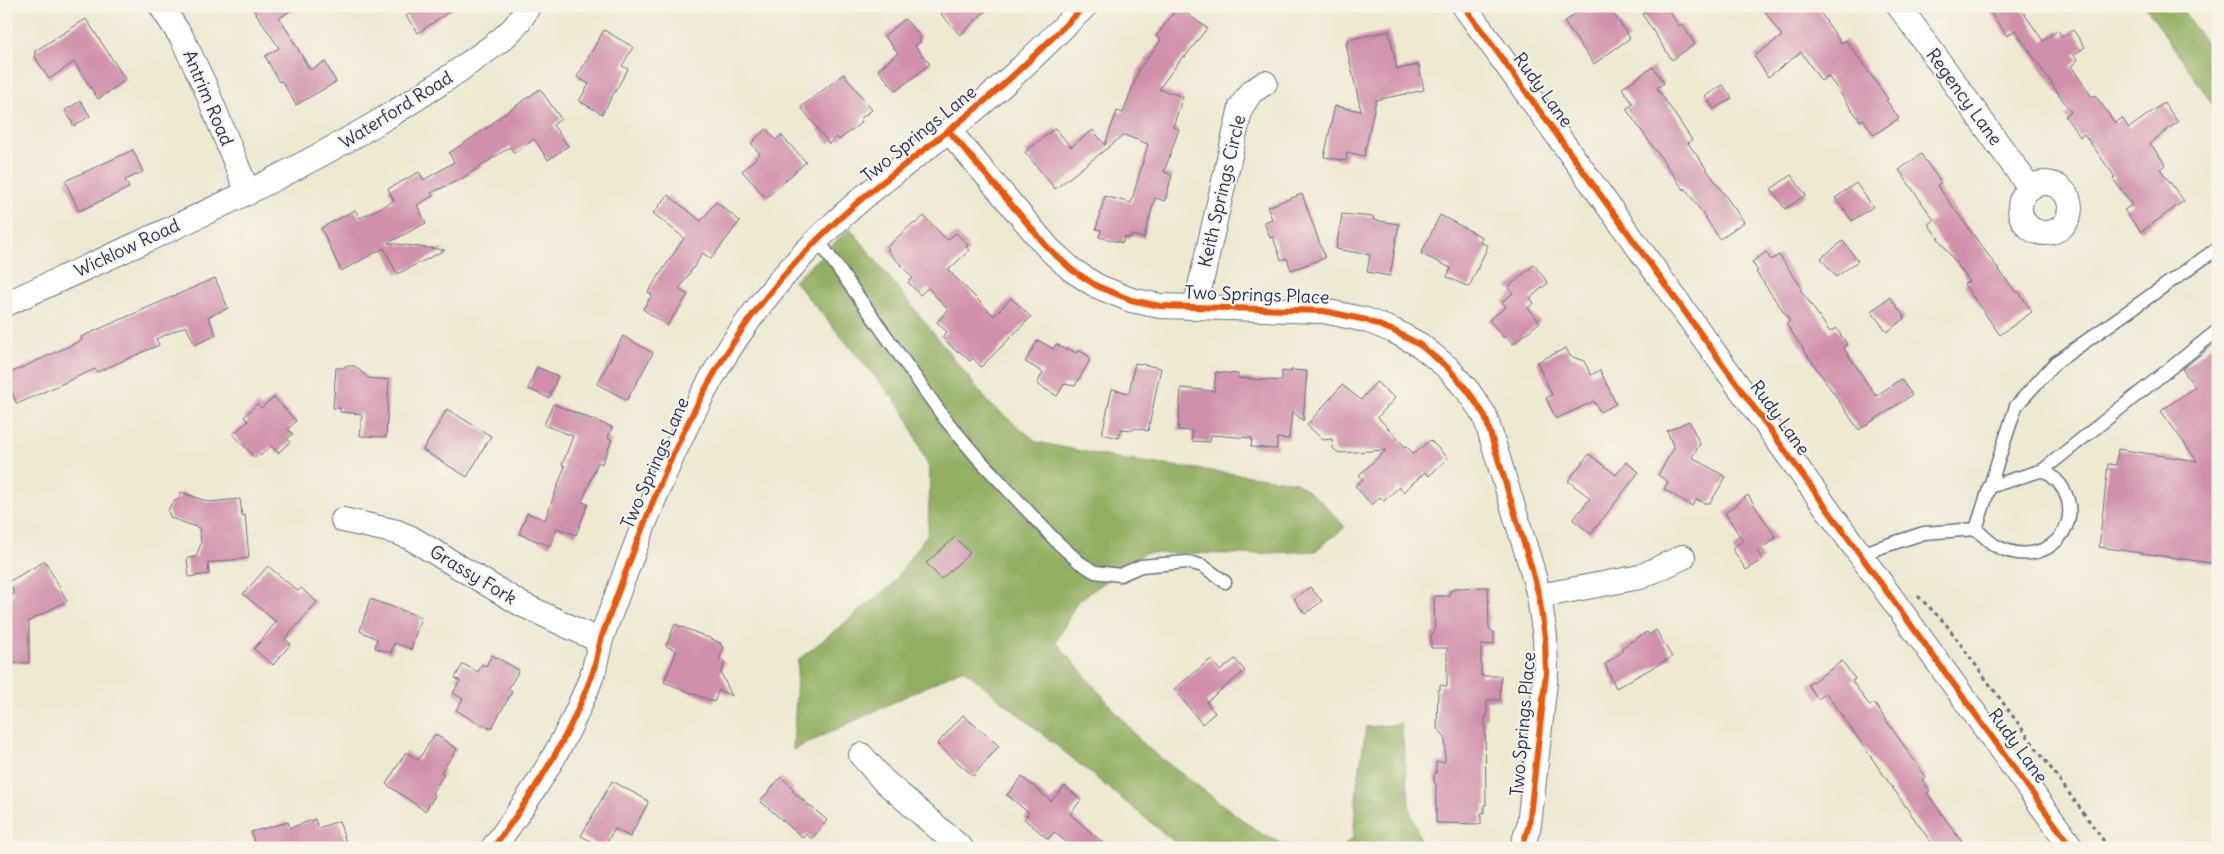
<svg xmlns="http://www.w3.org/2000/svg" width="2224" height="854" font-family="Delius,sans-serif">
  <rect width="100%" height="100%" fill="#f7f3e8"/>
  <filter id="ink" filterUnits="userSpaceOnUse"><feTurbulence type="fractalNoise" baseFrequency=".02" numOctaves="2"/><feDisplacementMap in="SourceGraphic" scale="10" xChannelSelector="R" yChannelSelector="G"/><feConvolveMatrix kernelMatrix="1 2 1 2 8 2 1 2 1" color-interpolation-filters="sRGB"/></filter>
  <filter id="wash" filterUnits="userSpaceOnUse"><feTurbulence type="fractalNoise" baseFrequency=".0096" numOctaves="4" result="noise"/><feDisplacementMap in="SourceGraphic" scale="20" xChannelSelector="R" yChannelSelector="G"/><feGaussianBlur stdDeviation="1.12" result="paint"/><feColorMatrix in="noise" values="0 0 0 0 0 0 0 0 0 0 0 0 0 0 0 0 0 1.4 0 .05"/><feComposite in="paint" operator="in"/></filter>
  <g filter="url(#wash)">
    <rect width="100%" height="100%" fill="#eee9d0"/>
    <path fill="#92ae60" stroke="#566e5f" d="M2145,6H2180L2218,61V112Z
      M850,228L989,403L1037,442L1120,459L1296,482L1322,502L1345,527L1315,551L1247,554L1144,553L1077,602L1056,642L1145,746L1260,833L1292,848H1182L963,669L793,750L798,660L891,586L928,533L930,470L904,411L794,281Z
      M1401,724L1410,810L1423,848H1341L1353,837L1357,787L1366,727Z"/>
    <g id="blocks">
      <path fill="#d090ab" d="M251,6H297L280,18L310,70L325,62L336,82L296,105L282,81L279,82L265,56L279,48Z
        M419,6H457L418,33L406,16Z
        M950,6H991L960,35L941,14Z
        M1586,6H1608L1630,38L1594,64L1564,22Z
        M1653,6H1666L1679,26L1682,24L1695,44L1672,60L1642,14Z
        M1761,6H1816L1841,43L1846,40L1888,99L1886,100L1899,118L1874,135L1863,119L1860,121L1828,76L1821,81L1801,52L1768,77L1754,56L1782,36Z
        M1986,6H2019L2043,41L2058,30L2062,37L2073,30L2085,47L2074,55L2078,60L2071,66L2092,97L2095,95L2115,123L2122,118L2129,128L2164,103L2178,122L2150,143L2166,165L2160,169L2184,201L2141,232L2124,210L2132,205L2113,179L2115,177L2084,134L2080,137L2065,116L2071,112L2015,30L2007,36Z
        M1178,7L1207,28L1185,57L1183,56L1159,89L1183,97L1173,127L1179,129L1164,172L1172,175L1165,201L1155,198L1144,238L1131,235V238L1124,237L1123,243L1099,237L1101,230L1096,229L1105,196L1131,203L1148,144L1124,135L1055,189L1025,152L1055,128L1071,147L1093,130L1105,145L1117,111L1123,113L1139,69L1161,40L1156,36Z
        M86,19L126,80L98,99L74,62L49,79L35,57V51Z
        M905,19L920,36V42L915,46L930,64L896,91L878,70L898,53L884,36Z
        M604,30L633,47L622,66L628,69L602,114L579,101L589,84L577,77Z
        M1389,31L1397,69L1419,65L1424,90L1376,100L1364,156L1347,152L1346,161L1324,157L1335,106L1361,111L1346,44L1348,43L1347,40Z
        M1653,67L1664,83L1657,88L1692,140L1688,143L1744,222L1720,239L1685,188L1684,190L1626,109L1633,104L1622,88Z
        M844,74L872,110L860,119L862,122L839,140L837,137L829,144L801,107Z
        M1723,85L1732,98L1714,109L1705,96Z
        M540,89L561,119L553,125L568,146L548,160L534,139L514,153L510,147L461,179L431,193L433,196L417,205L426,223L388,243L445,250L397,274L384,248L341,271L321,228L355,210L360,218L394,201L388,189L419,172L424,180L454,162L449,153L493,124V122Z
        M81,101L90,116L74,126L65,110Z
        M766,129L776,140L781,135L806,162L766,198L742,171L760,154L751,143Z
        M133,150L143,172L125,180L129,188L79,211L65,181Z
        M1921,154L1941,183L1937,185L2016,293L2018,291L2032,312L2000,335L1964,284L1969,281L1928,224L1934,220L1899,170Z
        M1791,175L1806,195L1785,209L1771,189Z
        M1856,183L1873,207L1852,221L1835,198Z
        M1302,194L1325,258L1291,270L1287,258L1281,260L1273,237L1270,238L1264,222L1272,219L1267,207Z
        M668,195L701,221L716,202L740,221L711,259L703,253L679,289L688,295L667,326L643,309L652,295L648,292L684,238L653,213Z
        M1342,214L1374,217L1373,220L1399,224L1390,276L1367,272L1370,255L1336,249Z
        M1440,215L1482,237L1480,242L1488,246L1469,287L1447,277L1451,268L1421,254Z
        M924,216L947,240L956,233L968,245L966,247L970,250L948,270L994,316L1011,298L1031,317L981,367L973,358L970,361L959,351L957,352L942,337L947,332L937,322L948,310L928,288L920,295L908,282L913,278L887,250L889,249L887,247L913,223L915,224Z
        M1843,241L1858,261L1836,277L1821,258Z
        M1766,252L1771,260L1779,255L1802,288L1800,289L1830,332L1836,328L1847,344L1843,347L1876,396L1901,379L1912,395L1859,430L1786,324L1790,321L1756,272L1758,271L1752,262Z
        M1534,265L1548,283L1530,298L1534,303L1528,308L1540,322L1513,344L1506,336L1504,338L1489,320L1506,307L1502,302L1513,293L1508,287Z
        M215,278L228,308L208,317L216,335L195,345L186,326L156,339L159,345L97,372L95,369L17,404L6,380V375L82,340L81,337Z
        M1890,297L1905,318L1887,332L1871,311Z
        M623,336L653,353L627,400L597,384Z
        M1038,340L1053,349L1056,344L1066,350L1067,348L1076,353L1078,350L1089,356V362L1075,386L1064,384L1057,396L1037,384L1043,372L1025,362Z
        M2218,341V564L2099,547L2108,464L2116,465L2118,449L2197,461L2161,411L2195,387L2182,369Z
        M1566,348L1570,356L1584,361L1591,375L1600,370L1616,404L1600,412L1594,401L1556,419L1546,398L1552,395L1537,362Z
        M1135,363L1161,368L1148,431L1136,428L1133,430L1121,429L1119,438L1102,434L1112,389L1129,393Z
        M346,366H355L368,378L389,380L386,437L360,436L362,414L340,412V408H333L336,368H343Z
        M537,367L558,376L549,398L528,389Z
        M1291,370L1307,371L1303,421L1292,411L1289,439L1277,438V449L1251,447L1252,438L1211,435L1210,442L1192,441V431L1178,430L1181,388L1214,391L1216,372L1238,374V378L1282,381V371L1291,372Z
        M1376,382L1395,398L1378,417L1405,447L1406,446L1414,454L1430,440L1448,458L1429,476L1425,472L1403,492L1399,487L1384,501L1380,497L1372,505L1355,486L1363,479L1359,475L1386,450L1338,453L1333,448L1332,439L1323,440L1307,425L1342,385L1361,400Z
        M274,397L296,421L288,429L293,434L287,439L290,442L278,453L271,446L260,456L258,454L255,458L233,434L248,421L244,417L257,404L261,408Z
        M553,404L612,427L608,438L612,440L602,464L598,462L582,502L588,504L576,535L557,528L550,546L519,534L527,513L545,520L565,466L562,465L573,436L544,425Z
        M447,409L491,436L467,477L423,450Z
        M1689,421L1700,444L1692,457L1726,477L1710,503H1704L1697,499L1692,506L1664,489L1668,482L1658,475L1674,448L1667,431Z
        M1589,454L1616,475L1626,462L1639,472L1591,534L1573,520L1590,498L1568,481Z
        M181,492L209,502L240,499L242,516L245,515L249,558L208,563L209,574L189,577L187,558L196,557L201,543L199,528L171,518L168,511L171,504L179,498Z
        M1748,495L1776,538L1757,551L1763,559L1746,570L1732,548L1743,541L1725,513Z
        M955,537L970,553L941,579L926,563Z
        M45,561L67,601L29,621V663H6V607L14,593L8,582Z
        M268,566L298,591L301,588L317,602L285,639L291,644L273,665L254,649L276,622L243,594Z
        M1310,587L1322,601L1305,614L1294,599Z
        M1488,587L1489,628L1494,633V644L1481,645V676H1501L1500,700H1487V717H1485L1486,805H1484V813H1481V824L1436,823V784L1434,782V775L1436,773V762H1445V737L1437,728L1438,690H1440V685L1447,686V648H1431V635L1435,631L1434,596H1450V590H1454V588Z
        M370,599L421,617L411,649L394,643L391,653L375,648L377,639L360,631Z
        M675,624L721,643L720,645L724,647L719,659L725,662L721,673L732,696L719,690L714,702L664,682L676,653L675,650L666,646Z
        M1656,630L1672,657L1616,688L1605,664L1623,651L1621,648L1647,632L1649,635Z
        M492,655L519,670L508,690L512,692L491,729L483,724L482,726L456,710L463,699L453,693L460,681L455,678L463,664L478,672L482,664L486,666Z
        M1211,659L1220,671L1235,659L1245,671L1206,702L1215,713L1202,724L1174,689Z
        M1842,661L1855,679L1852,681L1870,706L1874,703L1926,777L1922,780L1930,791L1927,793L1966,848H1935L1826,693L1818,699L1808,685Z
        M963,715L999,746L973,776L937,744Z
        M435,734L457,749L441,772L444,774L432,793L435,796L425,811L386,784L406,752L418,760Z
        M781,777L794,789L792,791L827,820L812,839L806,834L803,838L760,801Z
        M1022,777L1051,801L1065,786L1081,800L1070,814L1109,848H1073L1054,832L1048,839L1024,819L1029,813L1007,795Z
        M612,781L647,800L648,803L630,837L615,829L603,848L581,836Z
        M315,819L318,828L339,821L348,848H256L251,832L288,822L290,828Z"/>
    </g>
  </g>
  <g filter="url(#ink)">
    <use href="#blocks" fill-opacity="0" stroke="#657086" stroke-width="1"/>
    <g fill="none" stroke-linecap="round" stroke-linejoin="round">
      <defs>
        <path id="lane" d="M818,240L945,419L977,457L1056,541L1079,562L1095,572L1120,575L1141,566L1187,562L1203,566L1225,582
          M1989,487L2043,470L2218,330
          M1976,529C1982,534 1989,542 1996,546C2057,577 2099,503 2043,470
          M1860,554L1924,533L1976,529L2016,406L2055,363L2218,248"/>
        <path id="street" d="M161,6L182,38L204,84L248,193
          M1464,6L2072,848
          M1899,6L2030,188
          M949,131L1049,249L1072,270L1097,286L1131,300L1160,306L1324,311L1366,320L1394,331L1420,345L1448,368L1468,391L1485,416L1531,566L1539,596L1545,637L1546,673L1529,825L1522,848
          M2020 208a25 25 0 1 1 50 0a25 25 0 1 1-50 0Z
          M6,304C136,244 268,189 390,115C417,98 444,82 469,63C491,47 517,32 528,6
          M1195,308L1241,107L1251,92L1265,83
          M343,520L397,532L411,538L521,604L600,641
          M1539,596L1640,577L1683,557
          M861,755L883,780L961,848
          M493,848C522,809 554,761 574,718C581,702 589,685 594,669C597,657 599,645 603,633C637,542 668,452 718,367C756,303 808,244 865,196C909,160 955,128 997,90C1027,64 1056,34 1085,6"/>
      </defs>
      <use href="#lane" stroke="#657086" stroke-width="15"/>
      <use href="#street" stroke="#657086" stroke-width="26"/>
      <path stroke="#657086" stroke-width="3" stroke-dasharray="4 4" stroke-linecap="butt" d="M1918,596L1945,623L2109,848"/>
      <use href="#lane" stroke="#fff" stroke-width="12"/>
      <use href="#street" stroke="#fff" stroke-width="24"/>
      <defs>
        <path id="cycleway" d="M1464,6L2072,848
          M949,131L1049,249L1072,270L1097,286L1131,300L1160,306L1324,311L1366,320L1394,331L1420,345L1448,368L1468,391L1485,416L1531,566L1539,596L1545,637L1546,673L1529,825L1522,848
          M493,848C522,809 554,761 574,718C581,702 589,685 594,669C597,657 599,645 603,633C637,542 668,452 718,367C756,303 808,244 865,196C909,160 955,128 997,90C1027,64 1056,34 1085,6"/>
      </defs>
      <use href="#cycleway" stroke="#f7f3e8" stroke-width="9"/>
      <use href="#cycleway" stroke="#e8590c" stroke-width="6"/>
    </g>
  </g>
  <g text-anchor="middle" stroke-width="4" stroke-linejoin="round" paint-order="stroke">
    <g font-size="18" fill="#1b2f5e" stroke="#f7f3e8">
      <text transform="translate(1543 90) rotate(54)" y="6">Rudy Lane</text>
      <text transform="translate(1964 97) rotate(54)" y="6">Regency Lane</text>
      <text transform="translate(208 98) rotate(67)" y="6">Antrim Road</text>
      <text transform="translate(396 110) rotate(-32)" y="6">Waterford Road</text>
      <text transform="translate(919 134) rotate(-39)" y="6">Two Springs Lane</text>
      <text transform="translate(1222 191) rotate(-77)" y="6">Keith Springs Circle</text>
      <text transform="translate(127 248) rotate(-25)" y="6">Wicklow Road</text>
      <text transform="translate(1257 295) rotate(2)" y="6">Two Springs Place</text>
      <text transform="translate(1780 418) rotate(54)" y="6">Rudy Lane</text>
      <text transform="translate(655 463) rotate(-66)" y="6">Two Springs Lane</text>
      <text transform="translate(473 575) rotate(31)" y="6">Grassy Fork</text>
      <text transform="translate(1523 724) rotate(-85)" y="6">Two Springs Place</text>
      <text transform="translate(2018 746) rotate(54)" y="6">Rudy Lane</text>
    </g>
  </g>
  <rect width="2224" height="854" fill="none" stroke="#f7f3e8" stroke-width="25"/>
</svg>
